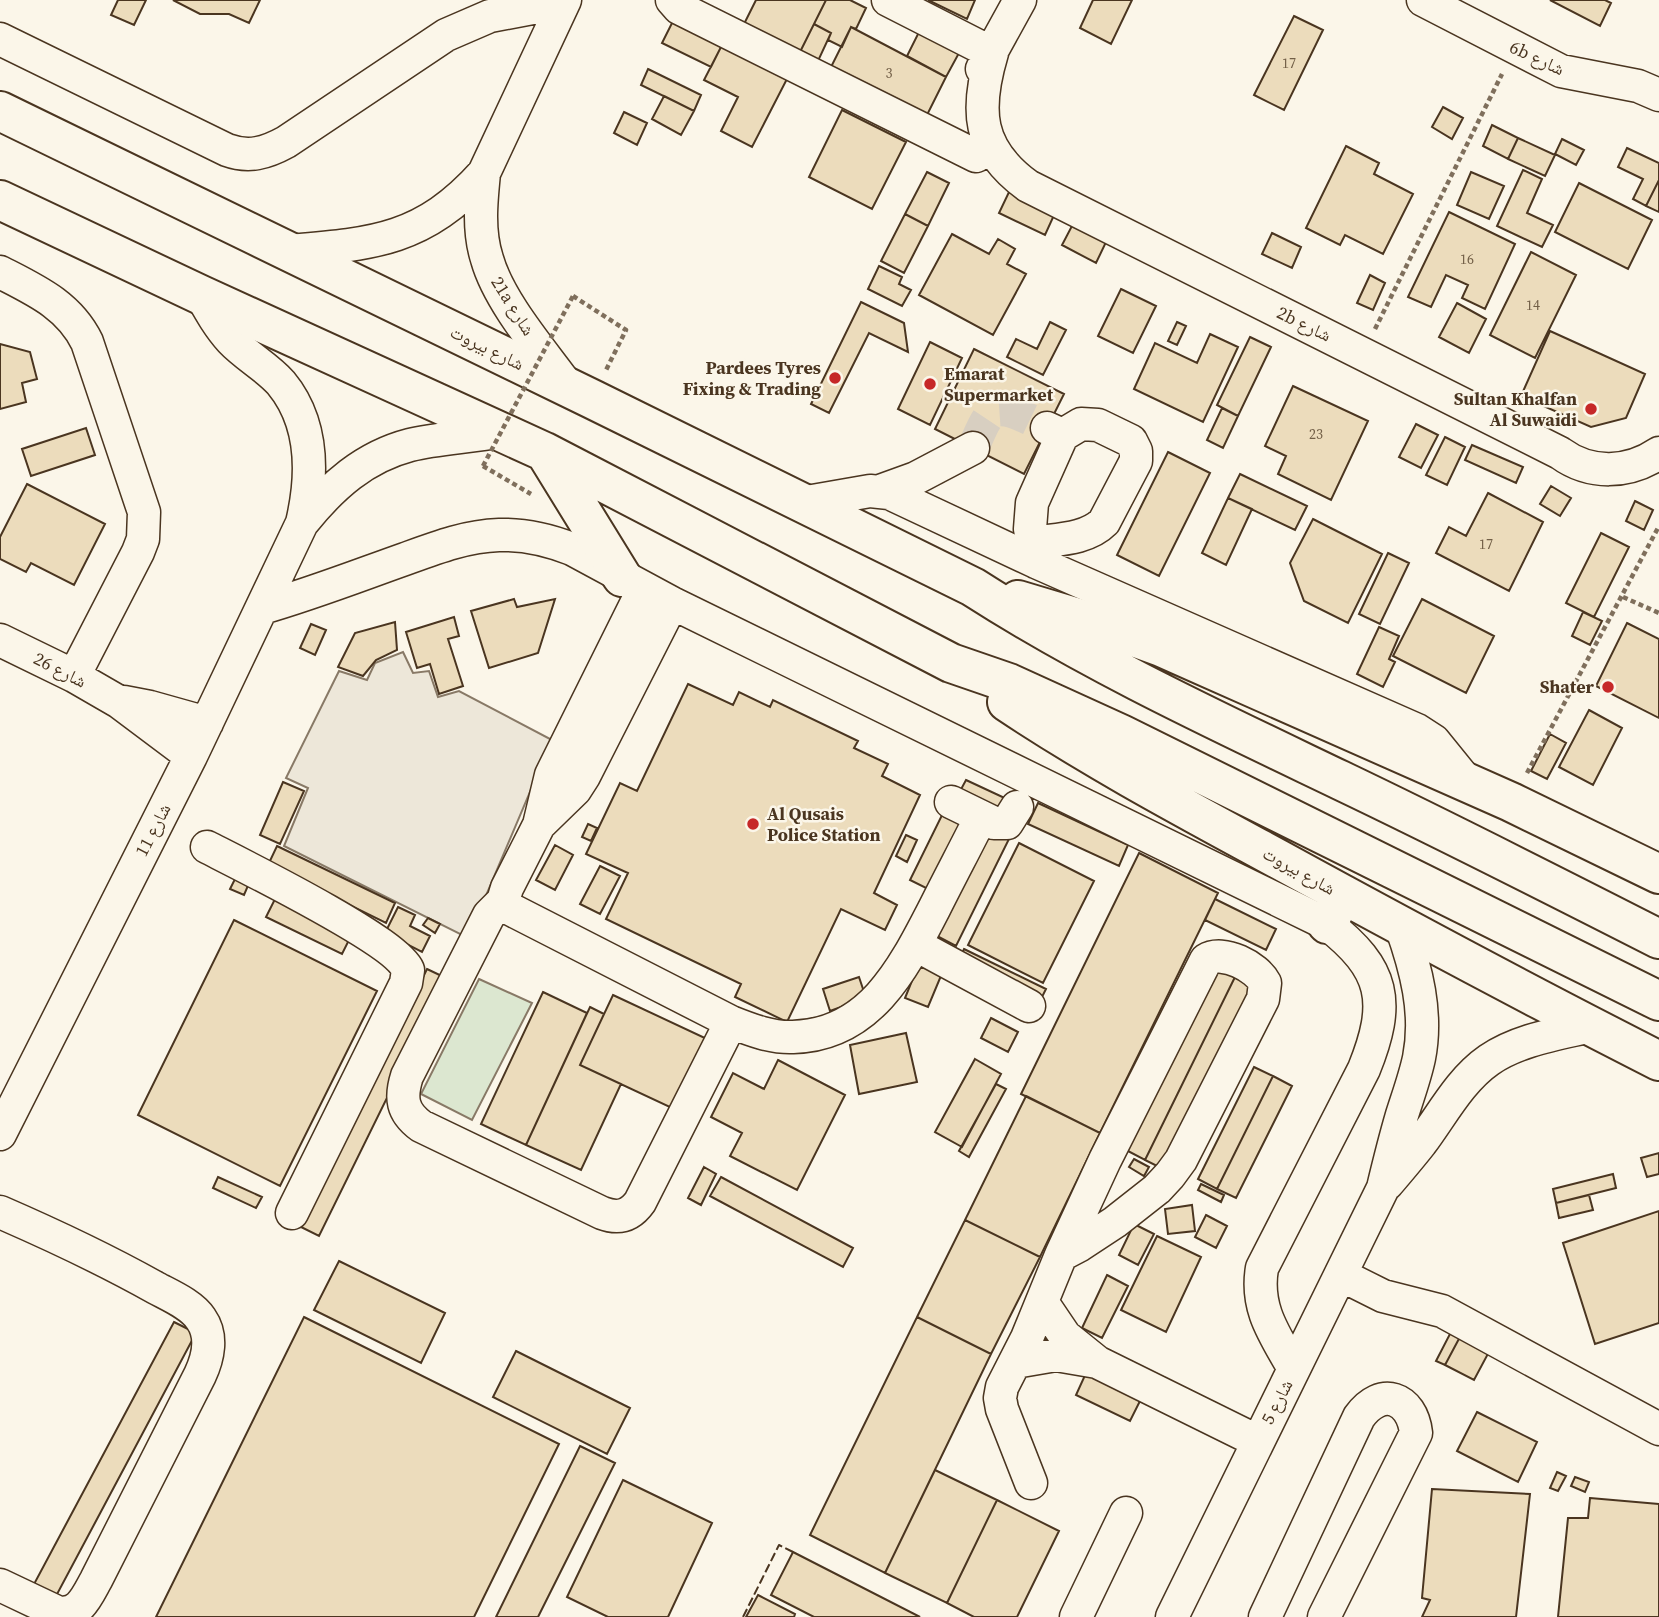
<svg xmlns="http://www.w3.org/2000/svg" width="1659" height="1617" font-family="'Source Serif 4','Noto Naskh Arabic',serif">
  <rect width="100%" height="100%" fill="#fbf6e9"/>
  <path fill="#dce7d0" stroke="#887966" stroke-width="2" d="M479,979L532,1003L472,1120L421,1094Z"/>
  <path fill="#ede7d9" stroke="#887966" stroke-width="2" d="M403,652L413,673L429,671L438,697L459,691L552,740L468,938L284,846L308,788L286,778L339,671L367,680L375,663Z"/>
  <path fill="#ecdcbc" stroke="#4a3520" stroke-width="2" d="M118,0H146L134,25L111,15Z
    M173,0H260L249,23L229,14H200Z
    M756,0H826L800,52L744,24Z
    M826,0H850L866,8L856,29L851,27L842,47L828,40L831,33L814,24Z
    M928,0H975L967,19Z
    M1093,0H1132L1111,44L1080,28Z
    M1550,0H1605L1611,3L1600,26Z
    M1294,16L1323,30L1284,110L1254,95Z
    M674,19L723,43L711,67L662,43Z
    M814,24L831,33L818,61L800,52Z
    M851,27L946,77L926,117L830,69Z
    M919,32L959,53L946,77L907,56Z
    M723,43L788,77L752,147L721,131L738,97L704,80Z
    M648,69L701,95L694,111L641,85Z
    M664,96L694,111L681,135L652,119Z
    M1443,107L1463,118L1452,139L1432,127Z
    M842,110L906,142L872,209L809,177Z
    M624,112L647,123L637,145L614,133Z
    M1492,125L1518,138L1508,159L1483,146Z
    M1518,138L1555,155L1545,176L1508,159Z
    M1562,139L1584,150L1576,165L1555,154Z
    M1346,146L1379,163L1374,174L1413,194L1383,254L1345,235L1340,245L1306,228Z
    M1627,148L1659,163V180L1646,206L1633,199L1643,179L1618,167Z
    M1523,170L1542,179L1527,213L1553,225L1542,247L1497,226Z
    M927,172L949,183L928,226L905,214Z
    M1471,172L1504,186L1489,219L1457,205Z
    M1659,180V212L1646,206Z
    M1579,183L1652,220L1628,269L1555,232Z
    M1009,192L1055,213L1045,235L999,213Z
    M1449,212L1515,244L1485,309L1462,298L1468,285L1446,275L1431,307L1408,297Z
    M905,214L928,226L904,273L881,261Z
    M1074,222L1107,240L1096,263L1062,245Z
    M1272,233L1301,247L1292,268L1262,254Z
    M952,234L989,254L998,239L1015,249L1007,264L1026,274L993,335L919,295Z
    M1531,252L1576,275L1535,358L1490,335Z
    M879,266L902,277L899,284L911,290L902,306L868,289Z
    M1370,275L1385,283L1373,310L1357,303Z
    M1121,289L1156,306L1133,353L1098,336Z
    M861,302L904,323L908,352L869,333L829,413L811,404Z
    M1457,303L1486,319L1469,353L1439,337Z
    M1050,322L1066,330L1043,375L1007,357L1016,339L1037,349Z
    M1177,322L1186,326L1177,345L1168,341Z
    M1550,331L1645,374L1626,418L1591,427L1521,396Z
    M1210,334L1238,347L1203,422L1134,389L1155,343L1197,363Z
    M1250,337L1271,347L1238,416L1217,405Z
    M930,342L962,358L930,425L898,409Z
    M0,344L30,352L37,379L22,383L26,402L0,409Z
    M974,349L1064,394L1024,474L935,429Z
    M1293,386L1368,421L1331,500L1278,474L1286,456L1265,446Z
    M1222,408L1238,416L1223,448L1207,440Z
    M1416,424L1438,435L1421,468L1399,457Z
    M86,428L95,455L31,476L22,449Z
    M1445,437L1465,447L1447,485L1426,475Z
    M1472,445L1523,467L1516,483L1465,460Z
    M1168,452L1210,473L1159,576L1117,555Z
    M1240,474L1307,506L1295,530L1228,498Z
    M27,484L105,524L74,585L31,563L26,572L0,559V537Z
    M1551,486L1571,498L1560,516L1540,504Z
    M1488,493L1543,522L1509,591L1436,553L1449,527L1466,536Z
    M1228,498L1252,509L1226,565L1202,553Z
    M1635,501L1653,510L1644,530L1626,521Z
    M1313,519L1382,554L1348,623L1304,601L1290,563Z
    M1601,533L1629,547L1594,617L1566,603Z
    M1388,553L1409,563L1380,624L1359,614Z
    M514,599L517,607L555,599L538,653L489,668L471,611Z
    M1422,599L1494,636L1466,693L1393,656Z
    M1583,612L1602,621L1590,645L1572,636Z
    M454,617L459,636L448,639L463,686L439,694L430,664L417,668L406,632Z
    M395,622L397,650L376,660L363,676L338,667L355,633Z
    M1627,623L1659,639V718L1596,686Z
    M311,624L326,630L315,655L300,648Z
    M1379,627L1399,636L1389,659L1395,662L1383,687L1357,674Z
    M688,684L733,705L739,692L770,707L773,700L858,741L854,748L888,764L882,776L920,795L874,893L897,905L885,930L841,909L787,1022L735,997L741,984L606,919L628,873L586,854L620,783L637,791Z
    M1589,710L1622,728L1593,785L1559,767Z
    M1550,734L1566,743L1547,779L1531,771Z
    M966,780L1009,800L1003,814L959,793Z
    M283,782L304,791L280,844L260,835Z
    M1038,803L1128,845L1119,866L1028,824Z
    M945,809L964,818L928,889L910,880Z
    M588,824L597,828L591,841L582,837Z
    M988,828L1009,839L956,946L935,935Z
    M906,835L917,840L907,862L896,856Z
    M1019,843L1094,881L1043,983L968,945Z
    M555,845L573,855L555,890L536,880Z
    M277,846L395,903L386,923L268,865Z
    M1139,853L1218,893L1100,1133L1021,1094Z
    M600,866L620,876L600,914L580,904Z
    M237,875L250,881L244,895L230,889Z
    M275,899L351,936L342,954L266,917Z
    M1215,899L1276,929L1266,950L1205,920Z
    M398,907L415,915L410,926L430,936L422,952L385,933Z
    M428,918L440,924L435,933L423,925Z
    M234,920L377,991L280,1186L138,1115Z
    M964,949L1046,989L1042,997L960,958Z
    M920,961L943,971L928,1007L905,998Z
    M1217,967L1235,977L1145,1160L1126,1150Z
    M427,969L446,978L319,1236L301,1227Z
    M859,977L866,998L830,1011L823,989Z
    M1235,977L1255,987L1165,1170L1145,1160Z
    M543,992L587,1013L526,1145L481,1124Z
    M613,995L707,1039L674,1109L580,1065Z
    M590,1007L604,1014L580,1065L621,1084L581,1170L526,1145Z
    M991,1018L1018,1032L1008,1052L981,1038Z
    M906,1033L917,1082L859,1094L850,1045Z
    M975,1059L1001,1074L962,1147L935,1132Z
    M778,1060L845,1095L797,1190L730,1156L742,1133L711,1117L733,1073L764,1089Z
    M1254,1067L1273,1076L1217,1189L1198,1179Z
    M1273,1076L1292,1086L1236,1198L1217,1189Z
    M996,1084L1006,1089L969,1157L959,1151Z
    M1026,1096L1100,1133L1040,1257L965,1220Z
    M1659,1153V1174L1647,1177L1641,1158Z
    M1134,1159L1149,1167L1144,1176L1129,1167Z
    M704,1167L716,1174L701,1205L688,1198Z
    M1613,1174L1616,1188L1556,1203L1553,1189Z
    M218,1177L262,1197L256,1208L213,1188Z
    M721,1177L853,1248L843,1267L710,1196Z
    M1201,1184L1224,1195L1221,1202L1198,1190Z
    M1589,1195L1593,1210L1559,1218L1556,1203Z
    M1192,1205L1195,1231L1168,1234L1165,1209Z
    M1659,1211V1323L1595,1344L1563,1243Z
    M1206,1215L1227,1226L1216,1248L1195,1237Z
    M965,1220L1040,1257L991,1354L917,1317Z
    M1134,1224L1154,1234L1138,1265L1119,1255Z
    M1157,1236L1201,1257L1166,1332L1121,1310Z
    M339,1261L445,1313L421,1363L314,1310Z
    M1107,1275L1128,1286L1102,1338L1082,1328Z
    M304,1317L559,1444L474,1617H156Z
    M917,1317L991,1354L885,1573L810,1535Z
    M174,1322L196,1333L55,1598L33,1586Z
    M1452,1330L1461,1335L1445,1365L1436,1361Z
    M1461,1335L1490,1350L1474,1380L1445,1365Z
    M516,1351L630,1408L607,1454L493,1397Z
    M1086,1373L1141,1399L1130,1421L1076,1395Z
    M1477,1412L1537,1442L1518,1482L1457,1451Z
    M580,1446L615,1463L538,1617H496Z
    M935,1470L997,1500L947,1603L885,1573Z
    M1557,1472L1566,1476L1558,1491L1550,1488Z
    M1575,1477L1589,1482L1585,1492L1571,1486Z
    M623,1480L712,1523L668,1617H608L567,1597Z
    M1432,1489L1530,1494L1516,1617H1422L1430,1600L1422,1598Z
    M1590,1498L1659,1504V1617H1558L1568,1518H1588Z
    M997,1500L1059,1531L1017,1617H974L947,1603Z
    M793,1552L920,1617H814L771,1595Z
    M758,1595L795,1614L794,1617H746Z"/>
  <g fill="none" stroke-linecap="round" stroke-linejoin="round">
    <path stroke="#d8cfc1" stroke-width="32" stroke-dasharray="32 16" stroke-linecap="butt" d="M973,448C978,438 983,422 991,414C1002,402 1035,423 1047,428"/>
    <defs>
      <path id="minor" d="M672,0L679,8L976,156
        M888,0L992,53
        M1423,0L1561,71L1638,86L1659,95
        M0,39L227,150C249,158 266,153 286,142L446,35L490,16L564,2
        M992,53C975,110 977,149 1028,186L1560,453C1590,475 1628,474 1659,453
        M982,69L1020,0
        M484,173C481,202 478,231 487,259C499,302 542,351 568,387
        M287,251C373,244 423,241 484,173L565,0
        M0,272C35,290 69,305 87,342L144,512L143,539L138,552L74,676
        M880,491L916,478L973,448
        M801,503L870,491L889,493L1036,562L1417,730L1434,741L1468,783
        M303,522C332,486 364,457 410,445C438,438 471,437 501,431
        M1032,543C1056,539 1086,540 1104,522L1136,461V451L1131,441L1098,425L1081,424L1061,436
        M1036,562L1030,529L1032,503L1061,438L1058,433L1047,428
        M644,588L551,775L539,825L507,888L503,901L489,915L407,1076C400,1098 402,1112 421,1126L602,1213C618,1219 630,1216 640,1202L731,1022
        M262,608C311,594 357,576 405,559C435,548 466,536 499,535C524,534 549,540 572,549L672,603L1327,924C1385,969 1391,1002 1364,1069L1262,1268C1255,1309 1275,1335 1294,1369
        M0,640L74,676L119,702L191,756
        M124,702L150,707L207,723
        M951,802L994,823H1007L1017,807
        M539,825L575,790L584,776L672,603
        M207,847C242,865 396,941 408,970L406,983L292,1213
        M503,901L512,910L731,1022C751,1030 772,1038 793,1037C871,1035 904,967 935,907C950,877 966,847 981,817
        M916,945L1029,1006
        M0,1134L191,756L302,523C313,476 314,423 281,383C267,367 246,356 231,340C219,327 210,311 201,295
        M1387,1184C1398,1171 1410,1157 1421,1143C1442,1115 1460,1080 1489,1060C1518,1040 1557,1034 1591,1026
        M0,1212C53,1235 106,1260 156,1288C171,1296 192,1305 201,1319C213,1336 208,1358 200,1375L96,1580C87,1596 79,1617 57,1612L0,1585
        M1341,1275L1383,1296L1442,1311L1659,1429
        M1042,1302L1065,1336L1096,1361
        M1015,1362L1056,1355L1097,1362L1257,1441
        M1031,1483L1002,1409L1000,1398L1002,1387L1027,1338L1061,1255L1080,1245L1115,1222L1157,1189L1170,1175L1181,1160L1263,999L1265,983C1257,967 1223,949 1206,960L1105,1160L1061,1255
        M1076,1617L1126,1513
        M1172,1617L1383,1188C1389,1163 1395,1139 1402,1115C1408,1096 1415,1077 1419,1058C1428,1013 1416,968 1401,926
        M1265,1617L1359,1417C1381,1386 1412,1397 1416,1433L1324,1617"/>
      <path id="major" d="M0,111L592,399L973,587C1090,662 1215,720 1340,780C1447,831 1553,885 1659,939
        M0,200L201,295L545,452L951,663L1009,683L1121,734L1659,1001
        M545,452L622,577
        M1018,600L1098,624L1161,647L1511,802L1659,874
        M1007,702C1094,760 1186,809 1278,859C1404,928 1531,996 1659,1061
        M1327,924L1343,895"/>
    </defs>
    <use href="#minor" stroke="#4a3520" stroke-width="35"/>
    <use href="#major" stroke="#4a3520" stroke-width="42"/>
    <path stroke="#7f6f5c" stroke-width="4.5" stroke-dasharray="5 3.5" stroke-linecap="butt" d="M573,296L626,330L606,370
      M1375,329L1502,74
      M483,466L531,494
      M1623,597L1659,613
      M1527,773L1659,526"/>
    <use href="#minor" stroke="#fbf6e9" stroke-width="32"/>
    <use href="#major" stroke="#fbf6e9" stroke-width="38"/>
    <path stroke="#7f6f5c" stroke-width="4.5" stroke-dasharray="5 3.5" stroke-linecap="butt" d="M483,466L573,296"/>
    <path stroke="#4a3520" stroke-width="2" stroke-dasharray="9 3.5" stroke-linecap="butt" d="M743,1617L779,1545L793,1552"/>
  </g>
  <g fill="#c62828" stroke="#fbf6e9" stroke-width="2.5">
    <circle cx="835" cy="378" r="7"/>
    <circle cx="930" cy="384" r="7"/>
    <circle cx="1591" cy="409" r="7"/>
    <circle cx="1608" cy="687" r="7"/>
    <circle cx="753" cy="824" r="7"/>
  </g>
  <g text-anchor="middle" stroke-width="5" stroke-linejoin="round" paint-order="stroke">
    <g font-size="14" fill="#725f47">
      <text x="1289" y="68">17</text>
      <text x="889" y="78">3</text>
      <text x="1467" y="264">16</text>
      <text x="1533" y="310">14</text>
      <text x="1316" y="439">23</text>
      <text x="1486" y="549">17</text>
    </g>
    <g font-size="18" fill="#4a3520" stroke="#fbf6e9">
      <text transform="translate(1537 58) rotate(25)" y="6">6b شارع</text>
      <text transform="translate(513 306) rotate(58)" y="6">21a شارع</text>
      <text transform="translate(1304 324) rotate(26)" y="6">2b شارع</text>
      <text transform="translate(487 348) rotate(26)" y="6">شارع بيروت</text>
      <text transform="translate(60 670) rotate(27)" y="6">شارع 26</text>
      <text transform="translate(153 830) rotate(-63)" y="6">شارع 11</text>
      <text transform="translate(1299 871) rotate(29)" y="6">شارع بيروت</text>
      <text transform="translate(1277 1402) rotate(-63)" y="6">شارع 5</text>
    </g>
    <g font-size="18" font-weight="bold" fill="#4a3520" stroke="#fbf6e9" text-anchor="end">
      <text x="821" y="374">Pardees Tyres<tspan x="821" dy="21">Fixing &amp; Trading</tspan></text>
      <text x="944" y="380" text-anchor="start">Emarat<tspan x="944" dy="21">Supermarket</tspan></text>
      <text x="1577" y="405">Sultan Khalfan<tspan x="1577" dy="21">Al Suwaidi</tspan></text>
      <text x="1594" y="693">Shater</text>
      <text x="767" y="820" text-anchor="start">Al Qusais<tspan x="767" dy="21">Police Station</tspan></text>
    </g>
  </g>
</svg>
